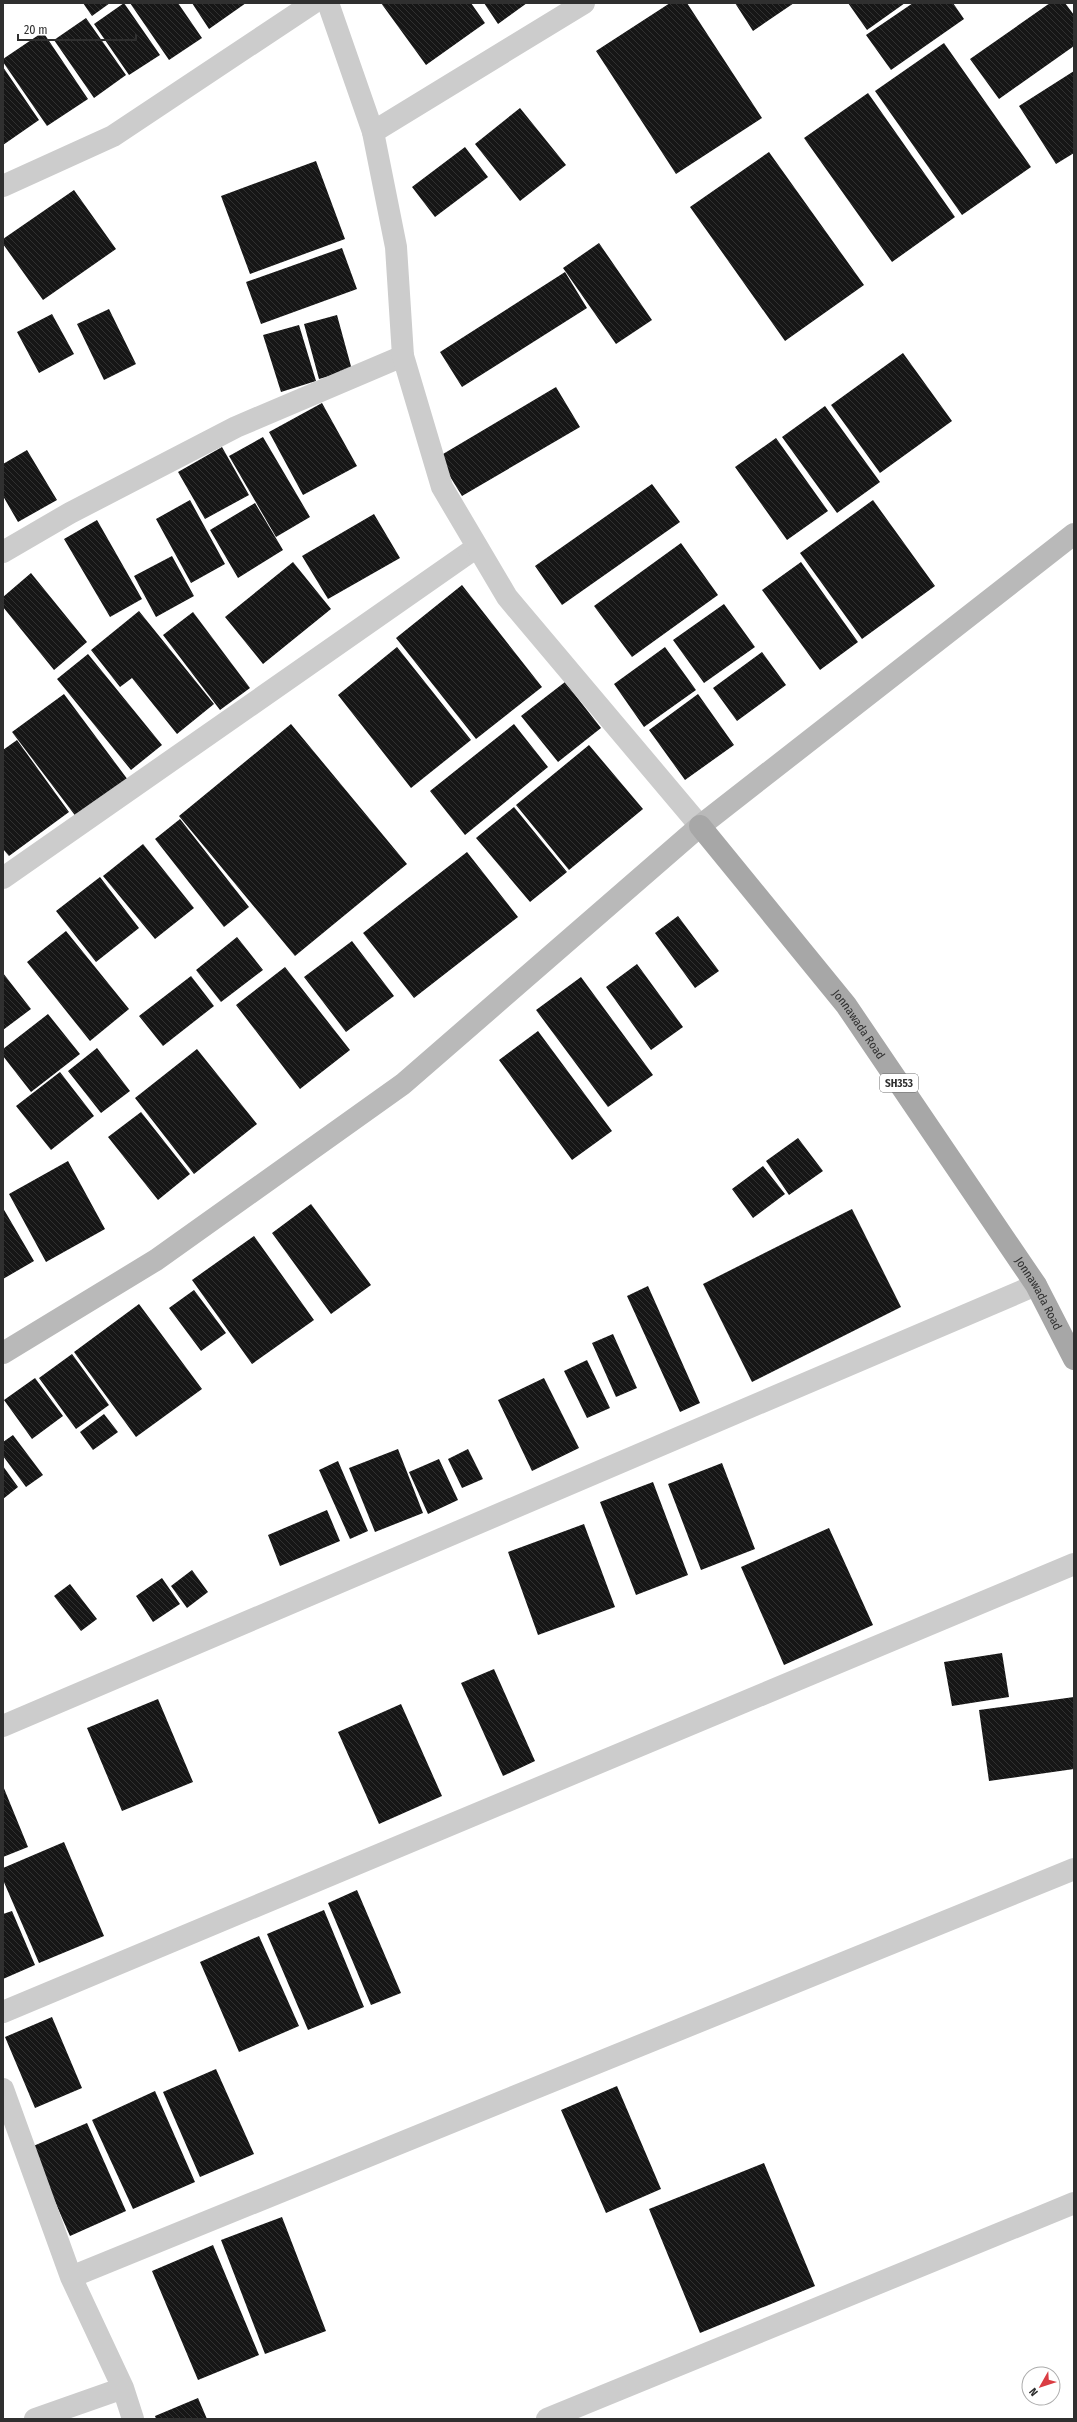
<svg xmlns="http://www.w3.org/2000/svg" width="1077" height="2422" font-family="'Fira Sans Condensed',sans-serif">
  <defs>
    <pattern id="building-back-hatch" width="6" height="6" patternUnits="userSpaceOnUse"><rect width="6" height="6" fill="#161616"/><path d="M-1 5l2 2M0 0l6 6M5-1l2 2" fill="none" stroke="#303030"/></pattern>
  </defs>
  <rect width="100%" height="100%" fill="#fff"/>
  <path fill="url(#building-back-hatch)" d="M83,3H110L92,16Z
    M124,3L160,55L129,75L94,24Z
    M130,3H178L202,38L169,60Z
    M192,3H246L209,29Z
    M381,3H471L485,23L426,65Z
    M484,3H527L498,24Z
    M670,3H687L762,118L676,174L596,51Z
    M735,3H794L753,31Z
    M848,3H905L867,30Z
    M913,3H953L964,19L891,70L866,35Z
    M1050,3H1065L1074,15V46L999,99L970,59Z
    M86,18L126,75L94,98L54,40Z
    M43,32L88,99L47,126L3,62V59Z
    M944,43L1031,167L962,215L875,91Z
    M3,67L39,120L3,145Z
    M1074,71V153L1056,164L1019,106Z
    M868,93L955,217L892,262L804,138Z
    M520,108L566,165L520,201L475,144Z
    M465,147L488,177L435,217L412,187Z
    M769,152L864,285L785,341L690,207Z
    M316,161L345,239L250,274L221,196Z
    M74,190L116,249L43,300L3,244V239Z
    M599,243L652,320L616,344L563,268Z
    M342,248L357,289L261,324L246,282Z
    M565,272L587,308L462,387L440,352Z
    M109,309L136,364L104,380L77,324Z
    M52,314L74,354L39,373L17,332Z
    M337,315L352,370L319,379L304,324Z
    M299,325L316,381L281,392L263,335Z
    M903,353L952,421L880,473L831,405Z
    M556,387L580,427L462,496L438,457Z
    M322,403L357,466L303,495L269,432Z
    M825,406L880,482L837,513L782,437Z
    M263,437L310,517L276,537L229,456Z
    M776,438L828,511L787,540L735,467Z
    M222,447L249,495L205,519L178,472Z
    M27,450L57,500L18,522L3,496V464Z
    M652,484L680,522L562,605L535,566Z
    M190,500L225,564L191,583L156,519Z
    M873,500L935,586L862,639L800,553Z
    M255,503L283,550L238,578L210,530Z
    M374,514L400,558L328,599L302,556Z
    M97,520L142,599L110,617L64,539Z
    M681,543L718,595L632,657L594,606Z
    M172,556L194,596L156,617L134,576Z
    M293,562L331,609L263,664L225,617Z
    M801,562L858,642L820,670L762,590Z
    M31,573L87,642L54,670L3,607V597Z
    M462,585L542,687L476,739L396,638Z
    M724,604L755,647L704,683L673,640Z
    M139,611L214,704L177,734L132,678L120,687L91,650Z
    M193,612L250,688L220,710L163,635Z
    M397,647L471,740L411,788L338,695Z
    M665,647L696,690L644,727L614,684Z
    M762,652L786,685L737,721L713,688Z
    M88,654L162,745L131,770L57,679Z
    M565,682L601,728L558,762L521,716Z
    M64,694L128,780L77,818L12,732Z
    M698,694L734,745L685,780L649,730Z
    M291,724L407,864L295,956L179,816Z
    M514,724L548,767L465,835L430,791Z
    M17,740L69,812L9,856L3,849V750Z
    M589,745L643,809L569,870L516,805Z
    M514,807L567,872L530,902L476,838Z
    M180,819L249,907L224,927L155,839Z
    M143,844L194,908L155,939L103,876Z
    M467,852L518,917L414,998L363,933Z
    M100,877L139,928L96,962L56,911Z
    M678,916L719,971L695,988L655,933Z
    M66,931L129,1009L90,1041L27,962Z
    M237,937L263,970L221,1002L196,970Z
    M352,941L394,996L346,1032L304,977Z
    M637,964L683,1027L651,1050L606,987Z
    M285,967L350,1050L300,1089L236,1005Z
    M3,973L31,1009L3,1030Z
    M191,976L214,1006L163,1046L139,1016Z
    M581,977L653,1075L608,1107L536,1010Z
    M48,1014L80,1054L31,1092L3,1056V1049Z
    M538,1031L612,1131L572,1160L499,1060Z
    M97,1048L130,1091L101,1113L68,1071Z
    M197,1049L257,1124L194,1174L135,1098Z
    M60,1072L94,1116L51,1150L16,1106Z
    M141,1112L190,1174L158,1200L108,1137Z
    M798,1138L823,1171L789,1195L766,1161Z
    M68,1161L105,1229L46,1262L9,1194Z
    M763,1166L785,1194L753,1218L732,1189Z
    M311,1204L371,1285L331,1314L272,1233Z
    M3,1208L34,1261L3,1279Z
    M852,1209L901,1307L752,1382L703,1284Z
    M254,1236L314,1320L252,1364L192,1280Z
    M648,1286L700,1403L680,1412L627,1296Z
    M194,1290L226,1333L201,1351L169,1308Z
    M139,1304L202,1389L136,1437L74,1352Z
    M613,1334L637,1388L616,1397L592,1343Z
    M72,1354L109,1405L76,1429L39,1378Z
    M587,1360L610,1408L587,1418L564,1371Z
    M35,1378L63,1416L32,1439L4,1400Z
    M544,1378L579,1448L532,1471L498,1400Z
    M104,1414L118,1432L93,1450L80,1432Z
    M13,1435L43,1475L26,1487L3,1456V1442Z
    M398,1449L423,1513L375,1532L349,1468Z
    M468,1449L483,1479L462,1488L448,1459Z
    M439,1459L458,1500L428,1514L409,1472Z
    M338,1461L368,1531L350,1539L319,1470Z
    M722,1463L755,1549L701,1570L668,1484Z
    M3,1466L18,1487L3,1499Z
    M653,1482L688,1575L636,1595L600,1502Z
    M327,1510L340,1541L280,1566L268,1535Z
    M584,1524L615,1607L538,1635L508,1552Z
    M829,1528L873,1625L784,1665L741,1567Z
    M192,1570L208,1592L187,1608L171,1586Z
    M162,1578L180,1604L153,1622L136,1596Z
    M70,1584L97,1619L81,1631L54,1596Z
    M1002,1653L1009,1697L952,1706L944,1662Z
    M494,1669L535,1761L503,1776L461,1683Z
    M1074,1697V1769L989,1781L979,1710Z
    M158,1699L193,1782L122,1811L87,1728Z
    M401,1704L442,1796L379,1824L338,1732Z
    M3,1786L28,1847L3,1857Z
    M64,1842L104,1936L39,1963L3,1880V1868Z
    M357,1890L401,1993L371,2005L328,1903Z
    M324,1910L364,2007L308,2030L267,1934Z
    M12,1911L35,1965L3,1979V1914Z
    M259,1936L299,2026L239,2052L200,1962Z
    M52,2017L82,2088L35,2108L5,2037Z
    M216,2069L254,2154L200,2177L163,2092Z
    M617,2086L661,2189L606,2213L561,2110Z
    M155,2091L195,2182L133,2209L92,2120Z
    M87,2123L126,2211L70,2236L31,2147Z
    M764,2163L815,2286L700,2333L649,2209Z
    M282,2217L326,2331L265,2354L221,2240Z
    M213,2245L259,2355L198,2380L152,2271Z
    M198,2398L207,2419H156L155,2416Z"/>
  <g fill="none" stroke-linecap="round" stroke-linejoin="round">
    <path stroke="#ccc" stroke-width="22" d="M373,132L584,3
      M3,186L113,136L313,3
      M3,552L70,513L236,427L403,356
      M3,878L477,547
      M3,1726L1036,1285
      M3,2012L1074,1564
      M3,2089L71,2277L123,2388L133,2419
      M71,2277L1074,1869
      M35,2419L123,2388
      M547,2419L1074,2203"/>
    <path stroke="#ccc" stroke-width="22" d="M328,3L373,132L396,247L403,356L442,487L507,597L700,826"/>
    <path stroke="#b9b9b9" stroke-width="22" d="M3,1353L156,1260L403,1084L700,826L1074,534"/>
    <path stroke="#a7a7a7" stroke-width="22" id="s1" d="M700,826L846,1005L1036,1285L1074,1359"/>
  </g>
  <g text-anchor="middle" stroke-width="4" stroke-linejoin="round" paint-order="stroke">
    <rect fill="#fff" stroke="#6d6d6d" stroke-width="1" x="880" y="1074" width="38" height="18" rx="3"/>
    <g font-size="11" font-weight="bold" fill="#2f2f2f">
      <text x="899" y="1087">SH353</text>
    </g>
    <g font-size="12" fill="#2f2f2f" stroke="#fff">
      <text dy="4" stroke="none"><textPath href="#s1" startOffset="254">Jonnawada Road</textPath></text>
      <text dy="4" stroke="none"><textPath href="#s1" startOffset="578">Jonnawada Road</textPath></text>
    </g>
  </g>
  <rect width="1077" height="2422" fill="none" stroke="#2f2f2f" stroke-width="8"/>
  <g transform="translate(1041 2386) rotate(231)"><circle r="19" fill="#ffffff" stroke="#acacac"/>
  <path d="M0-3L7 15L0 10L-7 15Z" fill="#da3d43"/>
  <text y="-6" font-size="11" font-weight="bold" text-anchor="middle" fill="#2f2f2f">N</text>
  </g>
  <path d="M18 34v6h118v-6" fill="none" stroke="#2f2f2f" stroke-width="2"/>
  <text x="24" y="34" font-size="12" fill="#2f2f2f" stroke="#ffffff" stroke-width="3" paint-order="stroke">20 m</text>
</svg>
